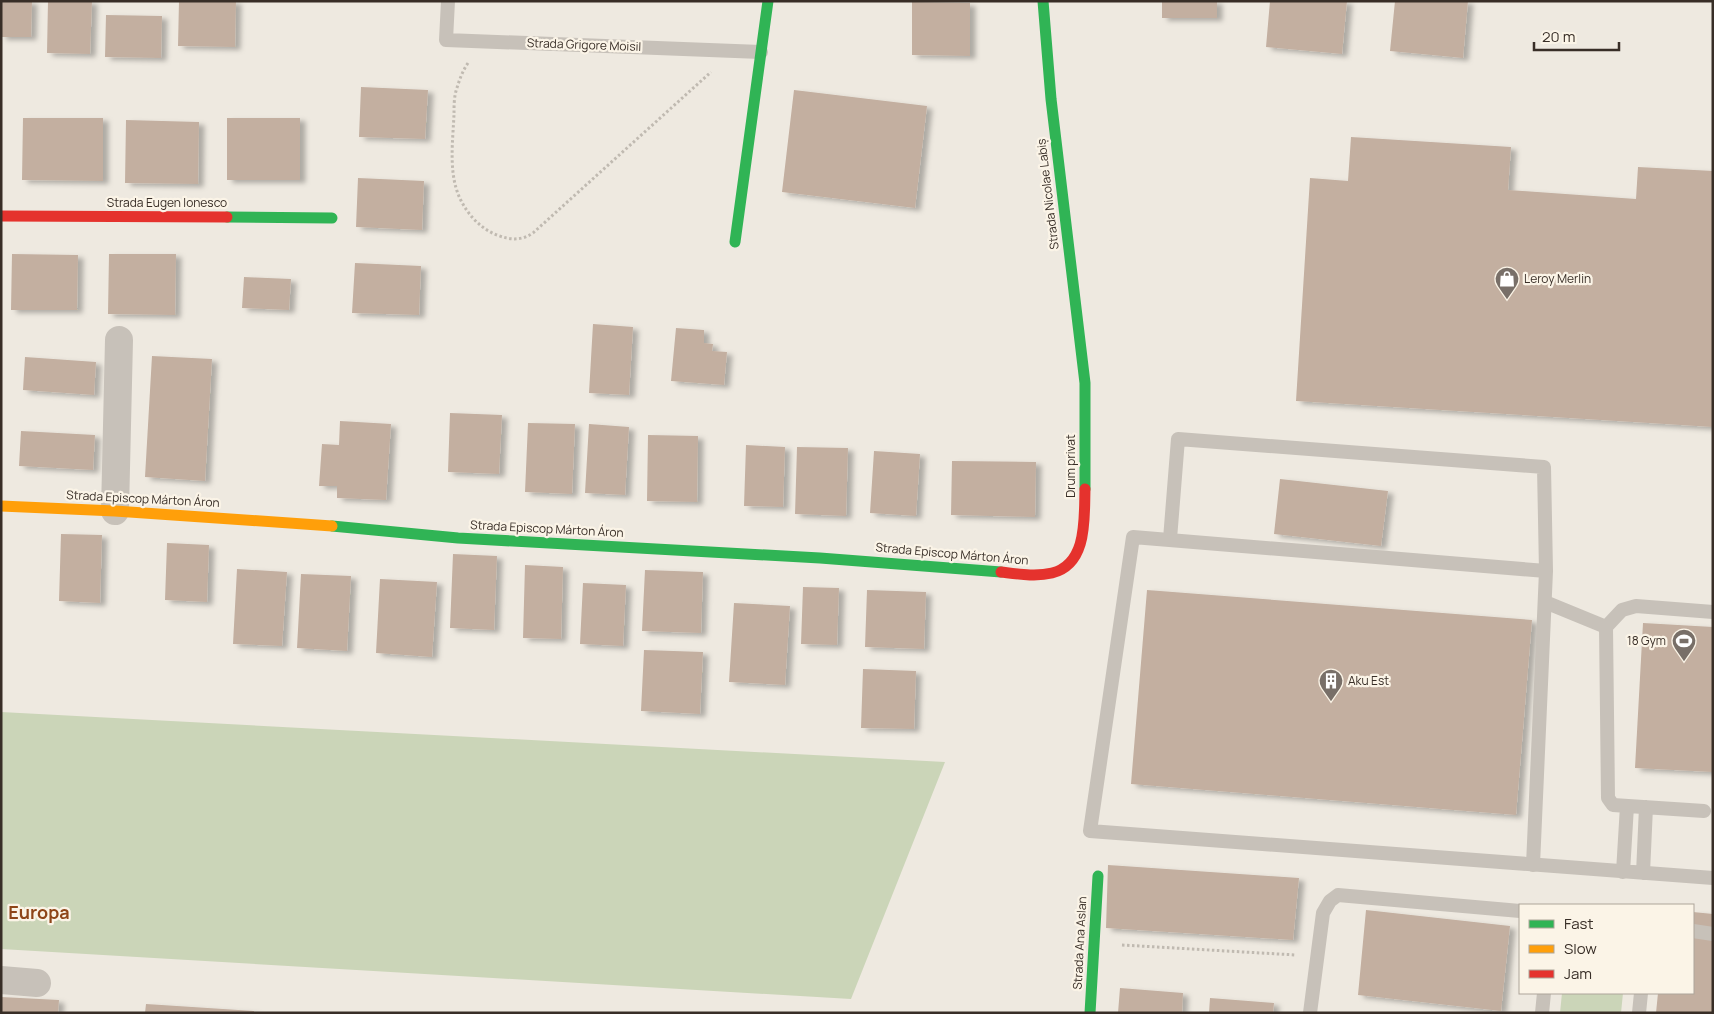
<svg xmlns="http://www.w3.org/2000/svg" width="1714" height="1014" font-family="Manrope,sans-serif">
  <defs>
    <filter id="shadow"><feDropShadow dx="5.5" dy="3" stdDeviation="2.5" flood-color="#0004"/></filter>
  </defs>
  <rect width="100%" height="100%" fill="#eee9e0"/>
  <path fill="#cbd5b8" d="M1,712L945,762L851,999L1,949Z
    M1562,993H1623L1621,1013H1560Z"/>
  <path fill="#c3afa0" filter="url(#shadow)" d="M1,1H32L31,37H1Z
    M48,1H92L90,54L47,53Z
    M179,1H236L235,47L178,46Z
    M1162,1H1217V18H1162Z
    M1270,1H1347L1342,54L1266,47Z
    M1395,1H1468L1463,58L1390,51Z
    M912,2L970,3V56L912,55Z
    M106,15L162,16L161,58L105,57Z
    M361,87L428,90L425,139L359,137Z
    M794,90L927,106L915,208L782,192Z
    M23,118H103V181L22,180Z
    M227,118H300V180H227Z
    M126,120L199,122L198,184L125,183Z
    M1351,137L1511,147L1508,190L1636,199L1638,167L1713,171V427L1296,401L1310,178L1348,181Z
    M358,178L424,181L422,230L356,227Z
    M12,254L78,255L77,310H11Z
    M109,254H176L175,315L108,314Z
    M355,263L421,266L419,315L352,313Z
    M244,277L291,279L289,310L242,308Z
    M593,324L633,327L629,395L589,393Z
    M676,328L704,330V343L713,344L712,351L727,352L724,385L671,381Z
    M152,356L212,359L205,481L145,477Z
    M25,357L96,362L94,395L23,390Z
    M450,413L502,415L499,474L448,472Z
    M340,421L391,424L386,500L337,498V486H319L322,444L339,445Z
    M528,423L575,424L572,494L525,492Z
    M589,424L629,427L625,495L585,493Z
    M21,431L95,435L93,470L19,466Z
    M648,435L698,436L697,502L647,501Z
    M746,445L785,447L783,507L744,506Z
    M797,447L848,448L846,516L795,514Z
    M874,451L920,454L916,516L870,513Z
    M952,461L1036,462L1035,517L951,515Z
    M1280,479L1388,491L1381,546L1274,534Z
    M61,534L102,535L100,603L59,601Z
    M167,543L209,545L207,602L165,600Z
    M453,554L497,556L494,630L450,628Z
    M525,565L563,567L561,639L523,638Z
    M237,569L287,572L282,646L233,644Z
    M645,570L703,572L701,633L642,631Z
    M301,574L351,576L347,651L297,648Z
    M380,579L437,582L432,657L376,653Z
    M583,583L626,585L623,646L580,644Z
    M803,587L839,588L837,645L801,644Z
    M867,590L926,592L924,649L865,647Z
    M1147,590L1532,620L1516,815L1131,784Z
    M734,603L790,606L785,685L729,682Z
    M1643,623L1713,627V772L1635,768Z
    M644,650L703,652L700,714L641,711Z
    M863,669L916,671L914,729L861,728Z
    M1108,865L1299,878L1293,940L1106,928Z
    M1366,910L1510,926L1501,1011L1358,995Z
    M1693,912L1713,914V1013H1656L1658,993H1693Z
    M1120,988L1183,993L1182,1013H1118Z
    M1,997L59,1000L58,1013H1Z
    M1210,998L1274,1003L1273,1013H1209Z
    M146,1004L254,1011V1013H145Z"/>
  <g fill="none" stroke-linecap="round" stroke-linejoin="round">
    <path stroke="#c0bab1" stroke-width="3" stroke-dasharray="2.5 2.5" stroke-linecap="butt" d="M468,63C462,72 459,81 456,91C454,98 454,107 454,114C453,139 449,167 457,191C463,209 478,228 497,235C510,240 521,241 533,233L711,72
      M1122,945L1296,955"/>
    <path stroke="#c7c1b9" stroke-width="14" d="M448,1L446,40L761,52
      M1170,539L1178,439L1544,467L1546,571
      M1545,602L1606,627
      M1704,811L1613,805L1608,798L1606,627L1622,610L1636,606L1713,612
      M1533,865L1546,571L1133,537L1090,831L1713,878
      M1623,872L1627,806
      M1643,873L1646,807
      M1693,931L1713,934
      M1310,1013L1323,913L1330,901L1338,895L1520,911
      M1542,1013L1544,993
      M1639,1013L1641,993"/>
    <path stroke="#c7c1b9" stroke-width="28" d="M115,511L119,340
      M1,980L37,983"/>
    <path stroke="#30b455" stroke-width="11" d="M1043,1L1051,99L1085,383V489
      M227,217L332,218
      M735,242L768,1
      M332,526L458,538L820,558L1001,572
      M1090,1013L1098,876"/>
    <path stroke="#ff9f0a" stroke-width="11" d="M1,506L115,511L332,526"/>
    <path stroke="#e5322d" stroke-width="11" d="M1,216L227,217
      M1001,572C1018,574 1036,577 1052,573C1088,564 1084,518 1085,489"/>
  </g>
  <defs>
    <symbol id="shop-pin" viewBox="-11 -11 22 30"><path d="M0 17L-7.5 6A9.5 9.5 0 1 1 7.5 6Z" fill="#786f68" stroke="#fbf4e7"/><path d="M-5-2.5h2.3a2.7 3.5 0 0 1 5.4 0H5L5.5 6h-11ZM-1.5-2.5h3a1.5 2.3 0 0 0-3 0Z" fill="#fff"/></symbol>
    <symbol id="stadium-pin" viewBox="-11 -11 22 30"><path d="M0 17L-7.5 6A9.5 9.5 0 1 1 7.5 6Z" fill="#786f68" stroke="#fbf4e7"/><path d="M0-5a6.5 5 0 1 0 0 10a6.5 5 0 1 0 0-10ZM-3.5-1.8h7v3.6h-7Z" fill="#fff"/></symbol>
    <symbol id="building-pin" viewBox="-11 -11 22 30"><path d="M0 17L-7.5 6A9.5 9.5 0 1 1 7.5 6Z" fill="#786f68" stroke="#fbf4e7"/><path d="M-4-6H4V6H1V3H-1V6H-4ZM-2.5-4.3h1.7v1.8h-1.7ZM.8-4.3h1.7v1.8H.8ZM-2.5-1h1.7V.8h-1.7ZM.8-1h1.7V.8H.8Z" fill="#fff"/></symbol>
  </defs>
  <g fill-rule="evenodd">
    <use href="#shop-pin" x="1493" y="265" width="28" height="38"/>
    <use href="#stadium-pin" x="1670" y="627" width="28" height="38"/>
    <use href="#building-pin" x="1317" y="667" width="28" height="38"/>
  </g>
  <g text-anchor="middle" stroke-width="4.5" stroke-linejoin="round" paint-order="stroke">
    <g font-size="12" fill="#382e27" stroke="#fbf4e7">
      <text transform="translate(584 45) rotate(2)" y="4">Strada Grigore Moisil</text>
      <text transform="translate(1048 194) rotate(-97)" y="4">Strada Nicolae Labiș</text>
      <text x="167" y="207">Strada Eugen Ionesco</text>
      <text transform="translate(1071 466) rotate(-90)" y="4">Drum privat</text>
      <text transform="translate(143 499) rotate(3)" y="4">Strada Episcop Márton Áron</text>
      <text transform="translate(547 529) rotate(3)" y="4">Strada Episcop Márton Áron</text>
      <text transform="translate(952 554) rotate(5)" y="4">Strada Episcop Márton Áron</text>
      <text transform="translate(1080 943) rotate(-87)" y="4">Strada Ana Aslan</text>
    </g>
    <g font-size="12" fill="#382e27" stroke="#fbf4e7" text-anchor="start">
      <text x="1524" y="283">Leroy Merlin</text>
      <text x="1666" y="645" text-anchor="end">18 Gym</text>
      <text x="1348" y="685">Aku Est</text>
    </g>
    <g font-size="18" font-weight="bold" fill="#8e4518" stroke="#fbf4e7">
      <text x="39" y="919">Europa</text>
    </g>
  </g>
  <rect width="1714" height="1014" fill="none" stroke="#382e27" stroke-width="5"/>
  <rect x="1519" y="904" width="175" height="90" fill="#fbf4e7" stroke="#ada59a"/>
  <rect x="1529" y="920" width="25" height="8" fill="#30b455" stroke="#ada59a"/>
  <text x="1564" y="929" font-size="15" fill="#382e27">Fast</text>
  <rect x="1529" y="945" width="25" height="8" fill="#ff9f0a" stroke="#ada59a"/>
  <text x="1564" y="954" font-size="15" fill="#382e27">Slow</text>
  <rect x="1529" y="970" width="25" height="8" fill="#e5322d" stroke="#ada59a"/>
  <text x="1564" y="979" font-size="15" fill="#382e27">Jam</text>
  <path d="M1534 42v8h85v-8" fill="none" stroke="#382e27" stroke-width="2.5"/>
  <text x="1542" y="42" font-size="15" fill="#382e27" stroke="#fbf4e7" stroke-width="4" paint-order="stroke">20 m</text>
</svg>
